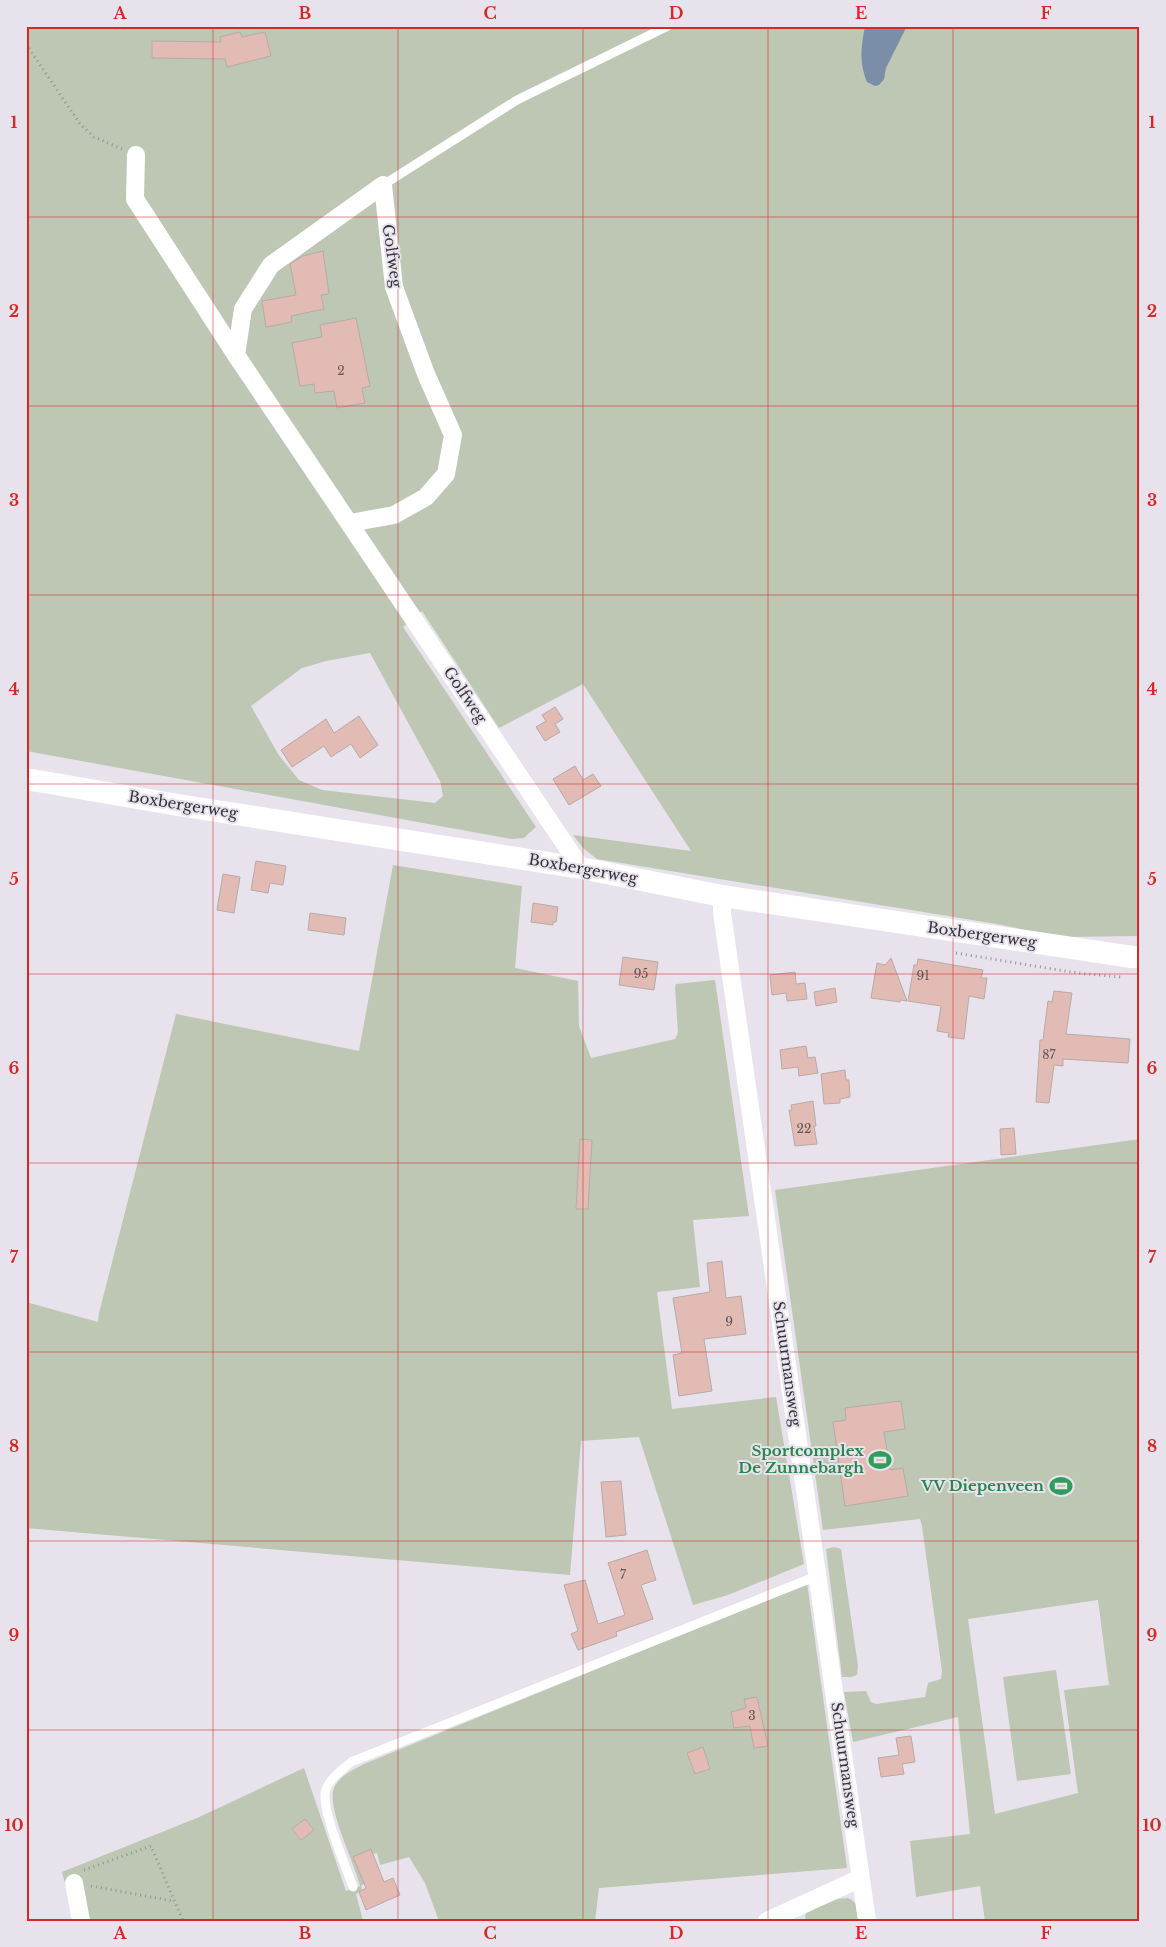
<svg xmlns="http://www.w3.org/2000/svg" width="1166" height="1947" font-family="'Libre Baskerville',serif">
  <rect width="100%" height="100%" fill="#e7e2ec"/>
  <path fill="#bdc7b4" fill-rule="evenodd" d="M26,26H1140V936L1060,937L997,924L597,859L583,848L573,835L691,851L583,684L499,728L422,611L403,627L536,827L524,838L512,839L26,751ZM370,653L440,781L443,796L435,803L322,790L299,780L278,754L251,706L302,668L326,661Z
    M393,865L522,886L515,968L578,981L579,1026L591,1058L675,1039L678,1033L675,987L676,984L715,980L749,1216L693,1220L700,1287L657,1292L672,1409L776,1397L804,1564L728,1595L693,1605L639,1437L581,1441L570,1575L26,1528V1302L98,1322L99,1313L176,1014L359,1051Z
    M1140,1139V1921H985L980,1886L916,1897L910,1841L970,1834L958,1717L853,1742L844,1692L866,1691L871,1702L876,1704L925,1697L928,1683L941,1679L942,1671L922,1526L920,1519L823,1530L775,1190ZM1098,1600L1109,1685L1064,1690L1078,1793L995,1814L968,1619Z
    M834,1547L841,1549L858,1666L857,1675L851,1677H842L826,1549Z
    M807,1583L847,1868L599,1888L595,1921H439L425,1883L409,1857L380,1865L377,1853L359,1858L367,1882L361,1886L362,1890L356,1894L363,1921H75L62,1872L197,1818L304,1768L346,1891L360,1886C355,1864 326,1807 334,1788C340,1775 353,1770 364,1764Z
    M1056,1670L1071,1774L1017,1781L1003,1677Z
    M848,1898C859,1903 859,1910 861,1921H805L806,1911L838,1899Z"/>
  <path fill="#7a8ea8" d="M865,26H907L886,68L884,79L879,85L875,86L867,82C859,61 861,48 865,26Z"/>
  <path fill="#e2bbb4" stroke="#b7aaa8" d="M240,32L242,37L265,32L271,56L227,67L225,59L152,58V41L221,42L220,37Z
    M323,251L329,294L321,295L324,309L291,316L292,322L266,327L262,301L296,295L290,264L303,256Z
    M356,318L370,386L362,388L365,403L337,408L334,391L315,393L314,384L300,386L292,343L322,337L320,325Z
    M555,707L563,719L555,724L560,732L545,741L536,727L546,721L542,715Z
    M359,716L378,745L360,758L351,744L331,757L324,746L292,767L281,750L326,719L334,733Z
    M575,766L583,780L593,774L601,786L569,805L553,779Z
    M256,861L286,866L283,885L270,883L268,893L251,890Z
    M223,874L240,877L234,913L217,910Z
    M533,903L558,907L556,922H553V925L531,922Z
    M310,913L346,918L344,935L308,930Z
    M623,957L658,962L654,990L619,985Z
    M891,958L907,1001L900,1000V1002L871,998L877,963L885,965Z
    M918,959L983,970L981,978H987L984,999L969,996L964,1039L948,1037L949,1033L937,1031L941,1006L908,1001L914,965H917Z
    M795,972L796,984L805,983L807,999L787,1001L786,993L772,995L770,975Z
    M835,988L837,1002L816,1006L814,992Z
    M1054,991L1072,993L1066,1034L1130,1039L1128,1063L1063,1059V1066L1054,1065L1049,1103L1036,1102L1040,1040H1043L1048,1001L1052,1002Z
    M806,1046L808,1058L815,1057L818,1073L799,1076L798,1067L782,1069L780,1050Z
    M845,1070L846,1080H849L850,1097L840,1099V1103L824,1104L821,1074Z
    M813,1101L816,1126H814L817,1144L795,1146L789,1110H792L791,1105Z
    M1014,1128L1016,1154L1001,1155L1000,1129Z
    M580,1139L592,1140L588,1209H576Z
    M722,1261L726,1298L741,1296L746,1334L704,1339L712,1391L679,1396L673,1355L682,1353L673,1298L710,1292L707,1263Z
    M901,1401L905,1429L884,1432L890,1470L903,1468L908,1496L845,1506L833,1422L846,1420L845,1408Z
    M621,1481L626,1535L606,1537L601,1482Z
    M647,1550L656,1580L641,1585L653,1619L616,1632L617,1636L578,1650L571,1634L578,1631L564,1585L585,1580L598,1624L625,1615L608,1563Z
    M757,1697L768,1746L754,1748L750,1726L734,1728L731,1712L746,1708L744,1699Z
    M911,1736L915,1762L902,1764L904,1774L881,1777L878,1758L899,1755L896,1738Z
    M703,1747L710,1769L695,1774L687,1753Z
    M305,1819L314,1830L301,1840L292,1829Z
    M371,1849L384,1882L393,1878L400,1895L366,1910L359,1892L366,1888L353,1857Z"/>
  <g fill="none" stroke-linecap="round" stroke-linejoin="round">
    <path stroke="#959198" stroke-width="3" stroke-dasharray="1 4" stroke-linecap="butt" d="M26,44L80,124L94,137L122,149
      M956,953L1077,973L1121,977
      M84,1870L151,1846L183,1921
      M91,1886L173,1901"/>
    <path stroke="#fff" stroke-width="9" d="M383,185L517,100L668,26
      M353,1887C346,1867 323,1813 325,1794C326,1781 342,1770 351,1762L817,1576"/>
    <path stroke="#fff" stroke-width="18" d="M136,155L135,199L236,355L581,868
      M236,355L243,309L271,265L383,185L394,287L426,374L453,435L446,474L426,497L394,515L350,523
      M722,896V913L867,1921
      M74,1883L81,1921
      M767,1921L861,1878"/>
    <path stroke="#fff" stroke-width="22" d="M26,779L178,805L581,868L722,896L1132,957H1140"/>
  </g>
  <path fill="none" stroke="#d62828" stroke-width="1" stroke-opacity="0.55" d="M213,26V1921M398,26V1921M583,26V1921M768,26V1921M953,26V1921M26,217H1140M26,406H1140M26,595H1140M26,784H1140M26,974H1140M26,1163H1140M26,1352H1140M26,1541H1140M26,1730H1140"/>
  <defs>
    <symbol id="stadium-bare" viewBox="-9 -9 18 18"><path d="M0-5a6.5 5 0 1 0 0 10a6.5 5 0 1 0 0-10ZM-3.5-1.8h7v3.6h-7Z" fill="#2e9e5b" stroke="#e7e2ec" stroke-width="2.5" paint-order="stroke"/></symbol>
  </defs>
  <g fill-rule="evenodd">
    <use href="#stadium-bare" x="864" y="1444" width="32" height="32"/>
    <use href="#stadium-bare" x="1045" y="1470" width="32" height="32"/>
  </g>
  <g text-anchor="middle" stroke-width="4" stroke-linejoin="round" paint-order="stroke">
    <g font-size="12" fill="#605556">
      <text x="341" y="375">2</text>
      <text x="641" y="978">95</text>
      <text x="923" y="980">91</text>
      <text x="1049" y="1059">87</text>
      <text x="804" y="1133">22</text>
      <text x="729" y="1326">9</text>
      <text x="623" y="1579">7</text>
      <text x="752" y="1720">3</text>
    </g>
    <g font-size="15" fill="#353337" stroke="#e7e2ec">
      <text transform="translate(392 256) rotate(82)" y="5">Golfweg</text>
      <text transform="translate(465 695) rotate(56)" y="5">Golfweg</text>
      <text transform="translate(183 805) rotate(9)" y="5">Boxbergerweg</text>
      <text transform="translate(583 869) rotate(10)" y="5">Boxbergerweg</text>
      <text transform="translate(982 935) rotate(8)" y="5">Boxbergerweg</text>
      <text transform="translate(787 1364) rotate(82)" y="5">Schuurmansweg</text>
      <text transform="translate(845 1765) rotate(82)" y="5">Schuurmansweg</text>
    </g>
    <g font-size="15" font-weight="bold" fill="#27864d" stroke="#e7e2ec" text-anchor="end">
      <text x="864" y="1456">Sportcomplex<tspan x="864" dy="17">De Zunnebargh</tspan></text>
      <text x="1044" y="1491">VV Diepenveen</text>
    </g>
  </g>
  <rect width="1166" height="1947" fill="none" stroke="#e7e2ec" stroke-width="55"/>
  <rect x="28" y="28" width="1110" height="1892" fill="none" stroke="#d62828" stroke-width="2"/>
  <g font-size="16" text-anchor="middle" font-weight="bold" fill="#d62828">
    <text x="120" y="19">A</text>
    <text x="305" y="19">B</text>
    <text x="490" y="19">C</text>
    <text x="676" y="19">D</text>
    <text x="861" y="19">E</text>
    <text x="1046" y="19">F</text>
    <text x="14" y="128">1</text>
    <text x="1152" y="128">1</text>
    <text x="14" y="317">2</text>
    <text x="1152" y="317">2</text>
    <text x="14" y="506">3</text>
    <text x="1152" y="506">3</text>
    <text x="14" y="695">4</text>
    <text x="1152" y="695">4</text>
    <text x="14" y="885">5</text>
    <text x="1152" y="885">5</text>
    <text x="14" y="1074">6</text>
    <text x="1152" y="1074">6</text>
    <text x="14" y="1263">7</text>
    <text x="1152" y="1263">7</text>
    <text x="14" y="1452">8</text>
    <text x="1152" y="1452">8</text>
    <text x="14" y="1641">9</text>
    <text x="1152" y="1641">9</text>
    <text x="14" y="1831">10</text>
    <text x="1152" y="1831">10</text>
    <text x="120" y="1939">A</text>
    <text x="305" y="1939">B</text>
    <text x="490" y="1939">C</text>
    <text x="676" y="1939">D</text>
    <text x="861" y="1939">E</text>
    <text x="1046" y="1939">F</text>
  </g>
</svg>
